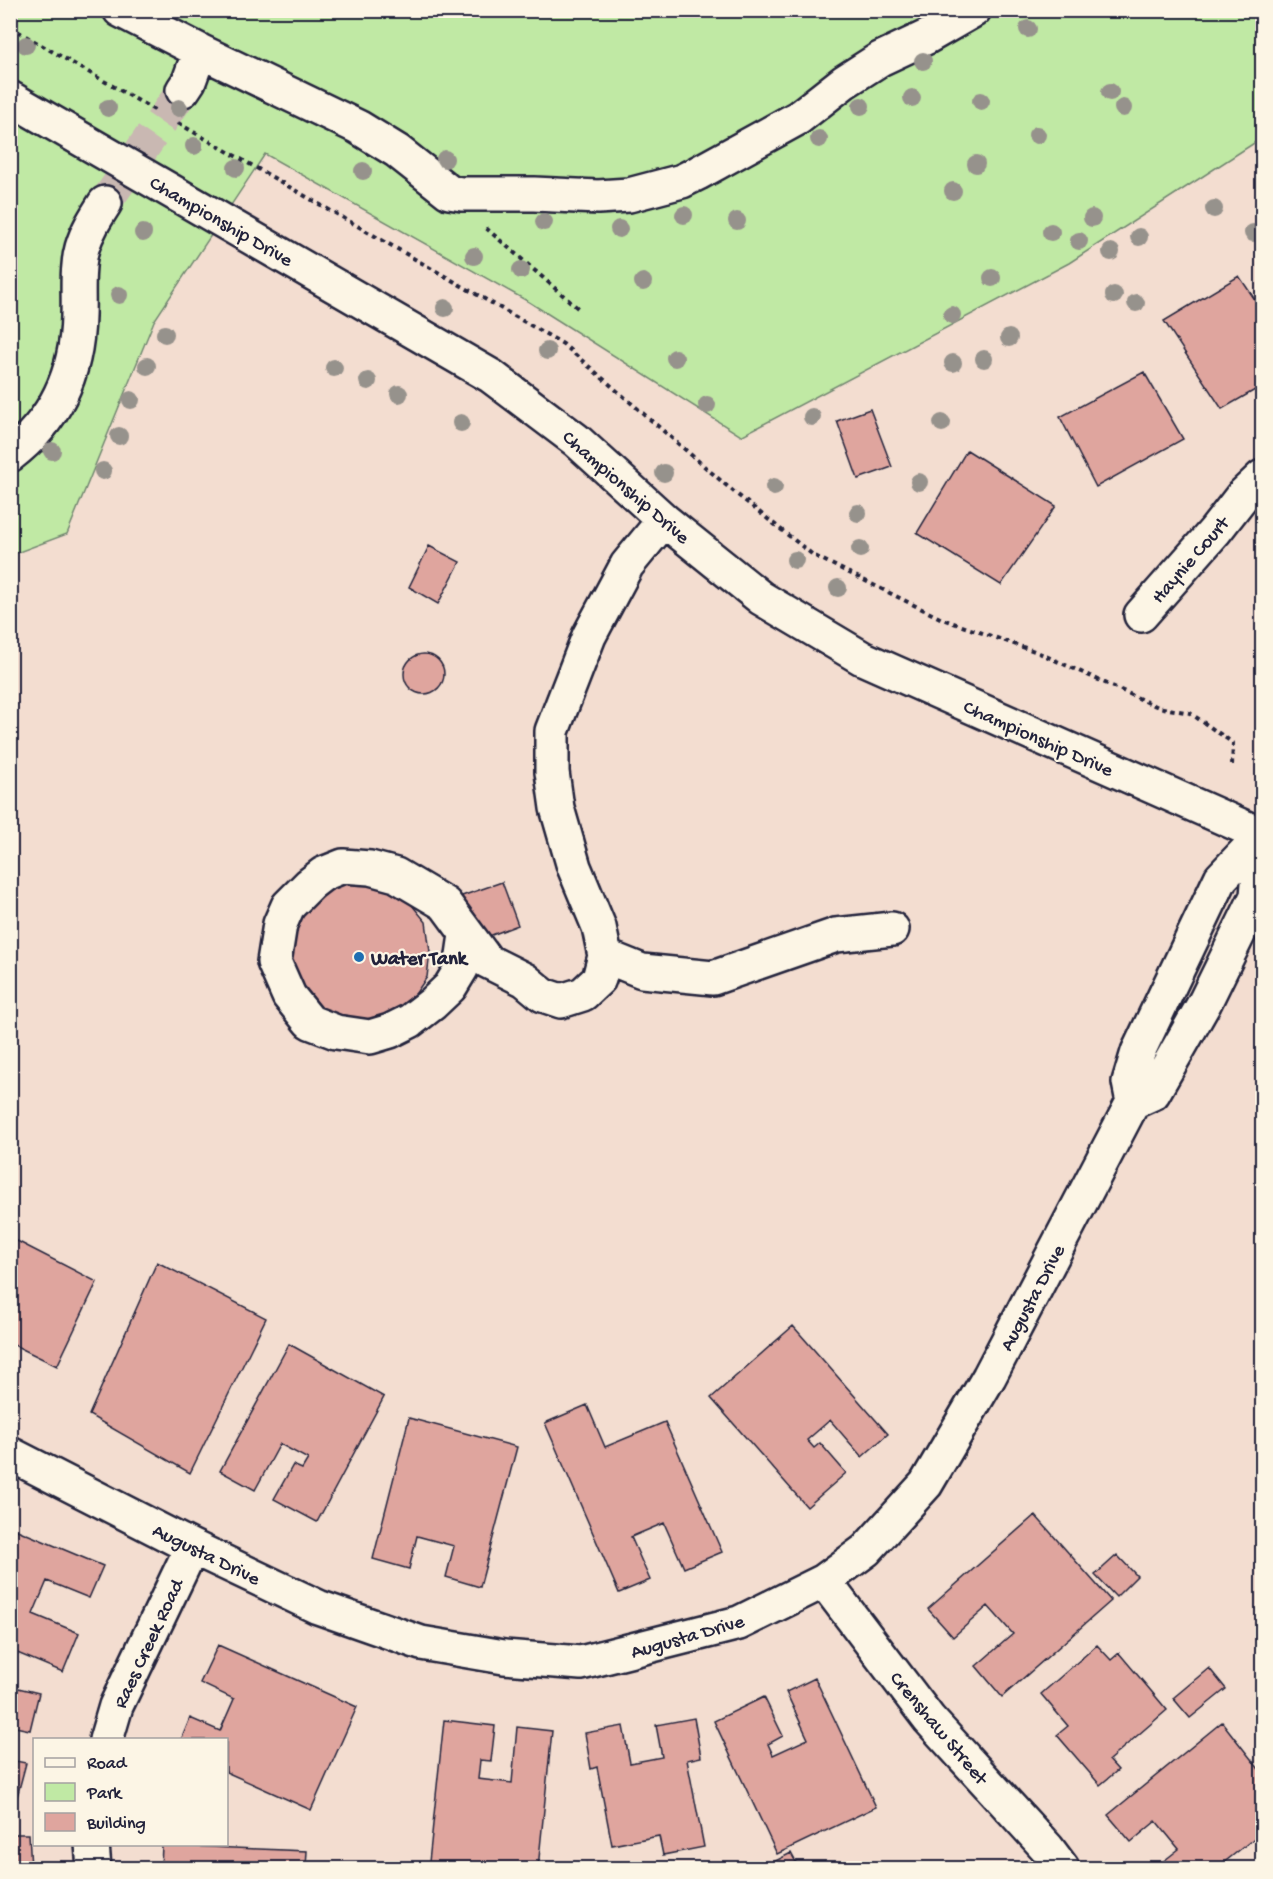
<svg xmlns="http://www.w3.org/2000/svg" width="1273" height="1879" font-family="'Gochi Hand',sans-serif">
  <rect width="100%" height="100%" fill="#f3ddd0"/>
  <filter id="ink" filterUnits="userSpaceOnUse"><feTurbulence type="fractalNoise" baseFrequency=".0167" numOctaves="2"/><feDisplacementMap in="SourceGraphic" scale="12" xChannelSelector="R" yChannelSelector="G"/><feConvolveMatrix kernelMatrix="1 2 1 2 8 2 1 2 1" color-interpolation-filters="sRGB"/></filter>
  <g filter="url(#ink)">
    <path fill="#c0e9a4" stroke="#718670" stroke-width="1.5" d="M11,11H1262V138L1069,263L741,436L529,302L265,154L154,321L67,534L11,555Z"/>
    <path fill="#dfa59e" stroke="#22223b" stroke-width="1.5" d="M1239,276L1262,310V386L1222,409L1164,321Z
      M1144,372L1183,439L1096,487L1060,417Z
      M870,409L892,467L858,479L837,421Z
      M967,450L1056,506L1001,585L917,533Z
      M429,546L460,562L438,604L409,587Z
      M404 674a20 20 0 1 1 40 0a20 20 0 1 1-40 0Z
      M354,881L391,889L406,898L426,922L430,952L427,977L407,1006L367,1023L315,1009L289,962L291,937L299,914L322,894L336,886Z
      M502,882L518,925L476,941L459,897Z
      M15,1240L97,1282L57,1366L10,1343V1251Z
      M157,1262L266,1318L190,1473L89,1415Z
      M793,1326L888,1434L862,1457L830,1420L807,1440L814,1448L820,1443L846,1473L807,1507L711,1398Z
      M289,1344L384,1397L317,1522L274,1499L293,1465L302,1469L308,1459L280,1444L255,1490L220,1471Z
      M587,1405L605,1447L665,1422L722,1552L684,1568L664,1523L631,1537L650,1580L619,1593L545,1423Z
      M409,1418L517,1447L480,1587L446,1577L454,1546L417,1536L409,1569L373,1559Z
      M1035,1515L1111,1601L1002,1697L976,1666L1013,1634L988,1606L953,1637L928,1609Z
      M10,1527L103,1566L89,1598L47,1581L33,1614L79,1633L63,1672L10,1650Z
      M1117,1555L1137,1576L1116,1597L1095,1575Z
      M218,1645L357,1707L311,1810L226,1772V1740H181L190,1718L220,1731L234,1699L200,1683Z
      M1097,1645L1111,1660L1119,1653L1167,1710L1109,1760L1118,1770L1100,1785L1057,1735L1068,1726L1041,1694Z
      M1209,1668L1226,1689L1190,1718L1173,1698Z
      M815,1678L876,1807L777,1854L714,1721L764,1697L783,1736L768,1744L773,1755L808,1739L786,1692Z
      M10,1686L39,1693L30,1730L10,1726Z
      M694,1718L701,1757L687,1760L704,1847L663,1855L659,1836L612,1845L597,1767L591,1769L585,1733L623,1726L630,1763L662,1757L656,1725Z
      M444,1720L495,1726L491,1761L480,1760L478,1779L512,1783L517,1727L552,1731L538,1868H490L429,1862Z
      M1222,1722L1262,1773V1832L1217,1868H1155L1179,1849L1156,1821L1131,1842L1108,1815Z
      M10,1760L26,1763L17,1797L10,1795Z
      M10,1834H29L31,1868H10Z
      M162,1845L307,1851L306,1868H161Z
      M791,1853L799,1868H762Z"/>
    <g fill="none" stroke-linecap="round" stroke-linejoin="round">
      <path stroke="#c9b8b2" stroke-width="33" stroke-dasharray="33 16" stroke-linecap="butt" d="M105,203L183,90"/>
      <defs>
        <path id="minor" d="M120,10L200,51L358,127L397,151L449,192L462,194H534L598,197L629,195L682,181L698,173L798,118L844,82L880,59L927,37L974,10
          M183,90L189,81L200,51
          M10,98L491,376L576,440L664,520L761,598L862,658L1262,835
          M10,455C56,420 77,373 78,316C79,294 76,269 82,248C87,231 96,217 105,203
          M1141,615L1215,531L1243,495L1262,477
          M466,935L461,969L450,987L432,1004L410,1021L390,1031L370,1037L336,1032L310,1022L289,996L274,962L280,924L288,906L310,884L323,874L343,866L370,868L396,875L445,904L487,961L525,980L543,995L561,1001L583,994L599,979L605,956L599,927L574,867L557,808L552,772V731L589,636L627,565L664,520
          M605,956L642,971L713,978L836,935L892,929
          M1133,1102L1129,1082L1138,1052L1221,878L1262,835
          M10,1454L192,1547L318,1607L421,1643L504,1657L581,1663L739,1623L824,1581L866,1550L926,1484L989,1377L1133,1102L1153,1093L1205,1002L1257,896L1262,833
          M824,1581L929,1719L1047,1848L1062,1868
          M106,1740L116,1706L192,1547
          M92,1844L94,1868"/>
      </defs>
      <use href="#minor" stroke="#22223b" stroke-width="38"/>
      <path stroke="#22223b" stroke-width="4" stroke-dasharray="4.5 4.5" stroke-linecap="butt" d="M10,27L156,111
        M178,123L563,344L734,492L813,555L942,619L1037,652L1158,707L1190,713L1233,743L1232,765
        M486,228L580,310"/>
      <use href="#minor" stroke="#fcf5e5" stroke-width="33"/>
    </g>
    <g fill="#96928c">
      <circle cx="1028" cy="29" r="9"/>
      <circle cx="26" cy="45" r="9"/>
      <circle cx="923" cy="61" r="9"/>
      <circle cx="1110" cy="92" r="9"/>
      <circle cx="912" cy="98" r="9"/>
      <circle cx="981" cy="101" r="9"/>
      <circle cx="861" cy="106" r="9"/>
      <circle cx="108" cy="108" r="9"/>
      <circle cx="179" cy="108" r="9"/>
      <circle cx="1123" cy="108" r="9"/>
      <circle cx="1037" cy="135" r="9"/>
      <circle cx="819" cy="139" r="9"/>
      <circle cx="194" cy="146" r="9"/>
      <circle cx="445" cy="159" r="9"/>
      <circle cx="976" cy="164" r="9"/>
      <circle cx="236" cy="168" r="9"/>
      <circle cx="363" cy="171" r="9"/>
      <circle cx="953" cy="191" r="9"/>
      <circle cx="1214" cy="209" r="9"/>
      <circle cx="684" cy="215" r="9"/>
      <circle cx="1092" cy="218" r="9"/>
      <circle cx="737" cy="221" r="9"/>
      <circle cx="544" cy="222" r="9"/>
      <circle cx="619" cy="229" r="9"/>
      <circle cx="1051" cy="232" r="9"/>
      <circle cx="143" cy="233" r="9"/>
      <circle cx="1253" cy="233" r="9"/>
      <circle cx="1139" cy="237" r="9"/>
      <circle cx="1079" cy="241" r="9"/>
      <circle cx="1111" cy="252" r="9"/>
      <circle cx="474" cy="256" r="9"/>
      <circle cx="521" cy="270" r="9"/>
      <circle cx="992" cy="278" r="9"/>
      <circle cx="643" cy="282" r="9"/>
      <circle cx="119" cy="295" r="9"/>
      <circle cx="1114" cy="295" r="9"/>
      <circle cx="1136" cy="303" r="9"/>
      <circle cx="445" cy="308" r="9"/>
      <circle cx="952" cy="315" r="9"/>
      <circle cx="165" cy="334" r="9"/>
      <circle cx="1009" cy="338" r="9"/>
      <circle cx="547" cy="351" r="9"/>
      <circle cx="675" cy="358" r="9"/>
      <circle cx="984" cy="359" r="9"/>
      <circle cx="953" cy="363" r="9"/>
      <circle cx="147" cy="366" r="9"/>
      <circle cx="334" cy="368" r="9"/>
      <circle cx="368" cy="381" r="9"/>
      <circle cx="399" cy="394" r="9"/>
      <circle cx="131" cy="400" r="9"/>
      <circle cx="707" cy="405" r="9"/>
      <circle cx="812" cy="417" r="9"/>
      <circle cx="461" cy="423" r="9"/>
      <circle cx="942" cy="423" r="9"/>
      <circle cx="119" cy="436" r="9"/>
      <circle cx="52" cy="451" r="9"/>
      <circle cx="103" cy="471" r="9"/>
      <circle cx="664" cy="473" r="9"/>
      <circle cx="919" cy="482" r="9"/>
      <circle cx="774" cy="487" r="9"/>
      <circle cx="858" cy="513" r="9"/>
      <circle cx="860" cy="549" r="9"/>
      <circle cx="795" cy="560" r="9"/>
      <circle cx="838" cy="588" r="9"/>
    </g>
  </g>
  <circle fill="#1f6fb2" stroke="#fcf5e5" stroke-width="2" cx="359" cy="957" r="6"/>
  <g text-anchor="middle" stroke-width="4.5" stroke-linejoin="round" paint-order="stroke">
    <g font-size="20" fill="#22223b" stroke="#fcf5e5">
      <text transform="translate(222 220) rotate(30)" y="7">Championship Drive</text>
      <text transform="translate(627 486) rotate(41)" y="7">Championship Drive</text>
      <text transform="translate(1189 559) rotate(-49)" y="7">Haynie Court</text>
      <text transform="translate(1039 737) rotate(24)" y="7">Championship Drive</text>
      <text transform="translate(1031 1297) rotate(-62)" y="7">Augusta Drive</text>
      <text transform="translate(207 1553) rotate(26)" y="7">Augusta Drive</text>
      <text transform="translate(687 1635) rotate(-16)" y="7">Augusta Drive</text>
      <text transform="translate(147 1643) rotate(-65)" y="7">Raes Creek Road</text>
      <text transform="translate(940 1727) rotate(50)" y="7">Crenshaw Street</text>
    </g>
    <g font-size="20" font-weight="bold" fill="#22223b" stroke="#fcf5e5" text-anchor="start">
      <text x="371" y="964">Water Tank</text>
    </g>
  </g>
  <rect width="1273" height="1879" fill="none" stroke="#fcf5e5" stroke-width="36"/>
  <rect x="18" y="18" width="1237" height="1843" fill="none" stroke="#22223b" stroke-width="2" filter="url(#ink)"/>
  <rect x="33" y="1738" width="195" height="108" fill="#fcf5e5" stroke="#a5a1a1" stroke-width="1.5"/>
  <rect x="45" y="1758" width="30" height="9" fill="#fcf5e5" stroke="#a5a1a1" stroke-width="1.5"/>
  <text x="87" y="1768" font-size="18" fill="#22223b">Road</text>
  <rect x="45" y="1783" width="30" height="18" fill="#c0e9a4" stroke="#a5a1a1" stroke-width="1.5"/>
  <text x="87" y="1798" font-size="18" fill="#22223b">Park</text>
  <rect x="45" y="1813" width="30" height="18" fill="#dfa59e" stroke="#a5a1a1" stroke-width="1.5"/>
  <text x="87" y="1828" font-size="18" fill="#22223b">Building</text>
</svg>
